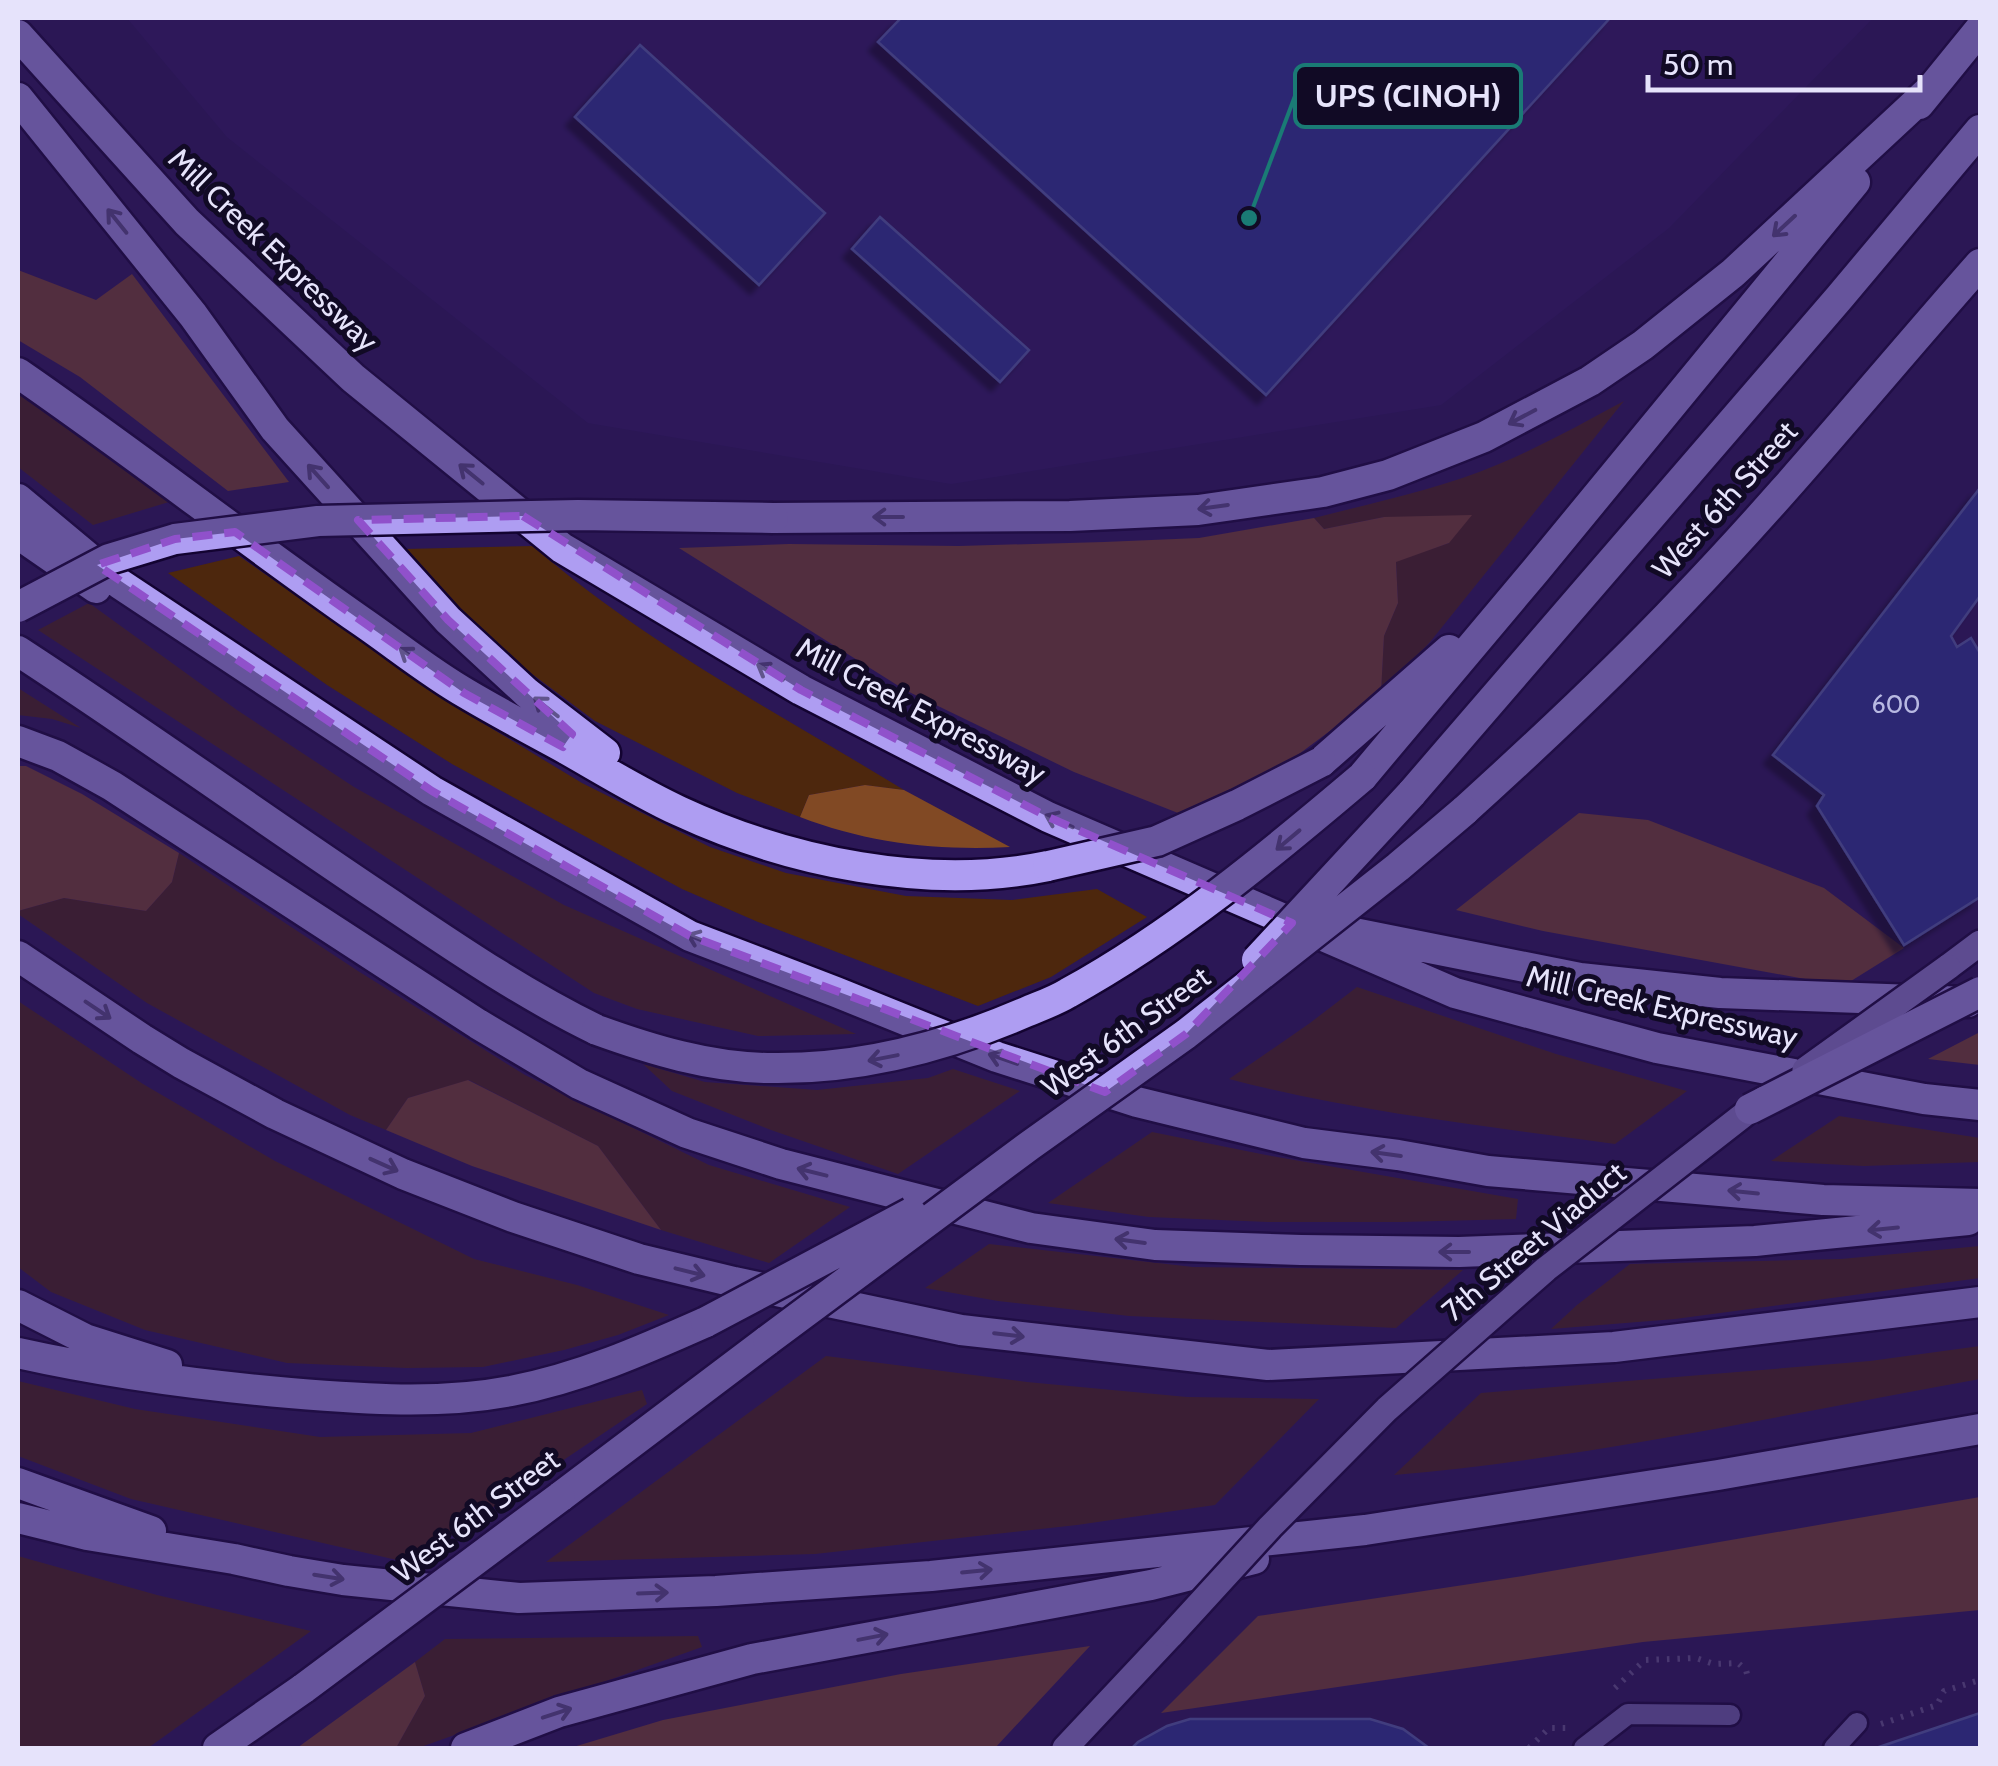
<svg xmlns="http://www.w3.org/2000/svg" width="1998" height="1766" font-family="Cabin,sans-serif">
  <defs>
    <filter id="shadow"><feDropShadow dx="-9" dy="9" stdDeviation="2.5" flood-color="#0009"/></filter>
  </defs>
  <rect width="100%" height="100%" fill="#2b1756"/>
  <path fill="#311a61" d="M127,18H1873L1669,228L1441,405L951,484L588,423L227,137Z"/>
  <path fill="#4d270d" d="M18,389L169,502L93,525L18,467Z
    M1624,401L1430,642L1381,693L1384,636L1398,603L1396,561L1449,543L1384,517L1324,529L1314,518C1376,502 1440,489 1499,464C1542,446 1583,423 1624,401Z
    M533,546C644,643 778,713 904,790L865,785L809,795L800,817L737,793L595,721L524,668L444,595L405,549Z
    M239,556L461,710L582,783L710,847L786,873L906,896L1012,900L1097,889L1147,917L1051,977L978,1006L758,922L682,889L452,764L327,685L168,573Z
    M89,603L237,710L354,787L514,877L564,905L856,1034L758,1036L637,1009L594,993L38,630Z
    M18,688L81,728L52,719L18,715Z
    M179,853L358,971L525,1075L709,1165L850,1207L769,1263L661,1230L598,1146L469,1080L408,1098L386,1130L350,1115L147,1003L18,914V911L64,898L146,911L172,882Z
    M1357,987L1556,1054L1687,1091L1615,1144C1486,1126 1355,1112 1229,1079L1310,1023Z
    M18,1001L143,1084L275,1161L474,1259L577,1285L669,1315L618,1335L564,1350L483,1367L407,1368L287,1363L145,1330L51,1292L18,1267Z
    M643,1064L705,1082L817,1090L928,1078L953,1069L1020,1091L898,1174L771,1130L672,1091Z
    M1839,1116L1980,1138V1162L1864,1166L1771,1161Z
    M1152,1132L1266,1155L1518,1199L1516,1219L1401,1222H1268L1149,1217L1048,1203Z
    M989,1244L1193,1267L1463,1270L1396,1328L1129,1316L998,1301L925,1288Z
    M1980,1246V1278L1675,1319L1551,1329L1577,1305L1630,1264L1841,1259Z
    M1980,1346V1379C1786,1414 1591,1458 1394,1475L1481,1393L1870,1361Z
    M826,1356L1027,1382L1187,1397L1319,1399L1215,1505L1077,1525L815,1554L546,1562Z
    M18,1381L135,1409L320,1437L471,1433L642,1390L647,1404L410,1563L131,1499L18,1456Z
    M18,1556L157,1595L311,1631L148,1748H18Z
    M698,1636L702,1647L418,1748H396L425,1696L415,1662L445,1639Z"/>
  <path fill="#814924" d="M18,270L96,300L132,274L289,482L228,491L80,377L18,340Z
    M1472,515L1449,543L1396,562L1398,603L1384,636L1381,693L1299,754L1273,770L1178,813L1074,772L905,690L679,548L789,544L959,546L1104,542L1199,538L1314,518L1324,529L1384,517Z
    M18,766H26L82,794L179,853L172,882L146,911L64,898L18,911Z
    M865,785L904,790L1010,847C938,851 867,843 800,817L809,795Z
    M1579,813L1648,820L1824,888L1904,948L1843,986L1543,931L1456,910Z
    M1980,1032V1065L1928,1059Z
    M468,1080L598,1146L661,1230L472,1166L386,1130L408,1098Z
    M1980,1497V1610L1643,1642L1161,1713L1258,1616L1523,1576Z
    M1090,1646L995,1748H570L663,1720L901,1674Z
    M415,1662L425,1696L396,1748H297Z"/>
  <path fill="#2e3a97" stroke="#5b6cb0" stroke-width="2.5" filter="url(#shadow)" d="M901,18H1610L1266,395L878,42Z
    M640,45L825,213L759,285L575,117Z
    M880,217L1029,350L1000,382L852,249Z
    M1980,488V596L1951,636L1957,647L1971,638L1980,653V897L1904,945L1817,806L1824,795L1773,755Z
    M1980,1713V1748H1876Z
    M1190,1719H1370L1403,1729L1429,1748H1132L1138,1742L1167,1726Z"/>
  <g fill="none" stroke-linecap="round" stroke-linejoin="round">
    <defs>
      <path id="lane" d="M1584,1748L1628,1714L1730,1715
        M1834,1748L1857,1723"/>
      <path id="primary" d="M1948,967L1980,943
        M1065,1748L1172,1634"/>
      <path id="highway" d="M18,35L187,222L353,378L562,548L801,690L1048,817L1455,993L1657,1048L1924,1099L1980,1105
        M18,98L193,315L275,429L448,620L527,693L605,753
        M1919,104L1980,29
        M18,373C134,453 245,540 361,621C396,645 430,673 467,694C499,713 533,731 566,749C603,770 640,793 679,811C789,862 928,891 1048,866
        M18,499L120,584L432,791L690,936L836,992L997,1057L1137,1102L1304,1143L1398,1155L1488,1171L1823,1200L1980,1204
        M773,518L1070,516L1198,510L1323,492L1388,475L1484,437L1590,381L1643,345L1733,273L1932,88
        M18,534L96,588
        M18,651C141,731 260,817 383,899C453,946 521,993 597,1030
        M18,741L58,756L112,786L478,1024L579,1084L687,1133L781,1164L1031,1228L1155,1245L1301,1250L1459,1252L1755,1241L1968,1220
        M1321,762L1449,650
        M1362,777L1536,570L1855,182
        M1411,794L1839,298L1980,130
        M1464,811C1539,743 1613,674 1683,600C1787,492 1881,376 1980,264
        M1344,931L1580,978L1720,993L1968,1002
        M18,956L142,1039L181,1063L275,1114L403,1174L513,1217L639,1259L734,1282L961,1330L1268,1365L1614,1347L1980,1302
        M18,1305L85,1339L167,1365
        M18,1353C108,1373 198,1385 290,1393C364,1399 438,1405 511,1391C580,1378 643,1350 706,1322
        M18,1483L151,1531
        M560,1497L768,1340
        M18,1518L87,1535L234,1559L289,1571L343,1580L519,1598L716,1591L931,1576L1365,1530L1718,1475L1980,1429
        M218,1748L304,1688
        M466,1748L559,1712L752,1659L1151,1585L1254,1559"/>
    </defs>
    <use href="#lane" stroke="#130331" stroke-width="25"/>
    <use href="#primary" stroke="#130331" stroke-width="30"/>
    <use href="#highway" stroke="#130331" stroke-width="35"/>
    <path stroke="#6d5f90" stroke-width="6" stroke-dasharray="2.5 8" stroke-linecap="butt" d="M1615,1688L1645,1660L1696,1658L1714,1664L1738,1663L1746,1670L1748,1678
      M1881,1724L1937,1705L1944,1691L1980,1680
      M1529,1748L1549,1728H1567"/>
    <use href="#lane" stroke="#796ab2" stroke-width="20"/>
    <use href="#primary" stroke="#9989d8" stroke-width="25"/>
    <use href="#highway" stroke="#ae9df2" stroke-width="30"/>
    <defs>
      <path id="primary-bridge" d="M1805,1070L1948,967
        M1172,1634L1270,1527L1387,1409L1546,1269L1764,1099"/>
      <path id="highway-bridge" d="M18,607L109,559L175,539L318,521L578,515L773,518
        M1048,866L1157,841L1237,805L1321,762
        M1257,960L1411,794
        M597,1030C652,1050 709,1067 767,1068C857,1070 945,1047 1026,1012C1040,1006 1055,1001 1068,993C1175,934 1270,855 1362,777
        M1750,1109L1980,992
        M706,1322L911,1213
        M768,1340L1029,1146L1186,1034L1398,867L1464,811
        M304,1688L560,1497"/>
    </defs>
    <use href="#primary-bridge" stroke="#130331" stroke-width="30" stroke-linecap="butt"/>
    <use href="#highway-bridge" stroke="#130331" stroke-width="35" stroke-linecap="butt"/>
    <use href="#primary-bridge" stroke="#9989d8" stroke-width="25"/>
    <use href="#highway-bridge" stroke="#ae9df2" stroke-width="30"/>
  </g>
  <defs><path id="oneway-shaft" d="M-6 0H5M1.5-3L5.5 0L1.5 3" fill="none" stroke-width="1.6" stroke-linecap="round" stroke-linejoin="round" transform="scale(2.5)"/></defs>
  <g stroke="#60548c">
    <use href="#oneway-shaft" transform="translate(117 221) rotate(-129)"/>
    <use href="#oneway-shaft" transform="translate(1784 226) rotate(137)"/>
    <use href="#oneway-shaft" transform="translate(1522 417) rotate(152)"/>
    <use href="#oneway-shaft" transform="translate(471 474) rotate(-141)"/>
    <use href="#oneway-shaft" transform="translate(318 476) rotate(-132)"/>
    <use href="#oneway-shaft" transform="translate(1213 507) rotate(172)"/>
    <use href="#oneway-shaft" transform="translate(888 517) rotate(180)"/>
    <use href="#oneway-shaft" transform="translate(412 657) rotate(-145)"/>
    <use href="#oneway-shaft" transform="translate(770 672) rotate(-149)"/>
    <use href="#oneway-shaft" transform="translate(546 707) rotate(-142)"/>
    <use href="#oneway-shaft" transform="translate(1059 821) rotate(-156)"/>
    <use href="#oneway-shaft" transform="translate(1288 840) rotate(140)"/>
    <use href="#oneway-shaft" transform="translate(701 940) rotate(-158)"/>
    <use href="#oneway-shaft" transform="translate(98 1010) rotate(34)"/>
    <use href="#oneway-shaft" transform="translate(883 1058) rotate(169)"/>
    <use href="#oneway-shaft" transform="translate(1003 1059) rotate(-161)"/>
    <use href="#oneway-shaft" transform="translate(1386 1154) rotate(-172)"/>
    <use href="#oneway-shaft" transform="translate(384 1165) rotate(24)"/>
    <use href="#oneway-shaft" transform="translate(812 1172) rotate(-166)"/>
    <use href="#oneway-shaft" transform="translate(1743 1192) rotate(-174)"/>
    <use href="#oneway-shaft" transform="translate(1883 1229) rotate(174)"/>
    <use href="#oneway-shaft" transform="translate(1130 1241) rotate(-172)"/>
    <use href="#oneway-shaft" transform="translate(1454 1252) rotate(180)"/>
    <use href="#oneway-shaft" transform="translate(690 1272) rotate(14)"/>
    <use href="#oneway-shaft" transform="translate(1009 1335) rotate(7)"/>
    <use href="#oneway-shaft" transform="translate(977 1571) rotate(-6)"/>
    <use href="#oneway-shaft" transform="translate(329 1577) rotate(9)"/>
    <use href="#oneway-shaft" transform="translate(653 1593) rotate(-2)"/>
    <use href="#oneway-shaft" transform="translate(873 1637) rotate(-11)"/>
    <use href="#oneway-shaft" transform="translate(557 1713) rotate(-18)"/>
  </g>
  <path d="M0 0H1998V1766H0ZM523,516L801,690L1048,817L1292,923L1186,1034L1105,1092L690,936L432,791L97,565L175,539L235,532L464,693L563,747L572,734L448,620L358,520Z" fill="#2b1756" fill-opacity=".55" fill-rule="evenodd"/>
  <path fill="none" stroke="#9051cb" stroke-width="8" stroke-dasharray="20 12" stroke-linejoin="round" d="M523,516L801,690L1048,817L1292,923L1186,1034L1105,1092L690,936L432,791L97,565L175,539L235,532L464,693L563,747L572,734L448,620L358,520Z"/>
  <g text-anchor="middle" stroke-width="10" stroke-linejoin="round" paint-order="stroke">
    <g font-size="25" fill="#b8b9e2">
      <text x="1896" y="713">600</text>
    </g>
    <g font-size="30" fill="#e6e3fb" stroke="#110a25">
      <text transform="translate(273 250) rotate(44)" y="10">Mill Creek Expressway</text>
      <text transform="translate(1725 500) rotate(-48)" y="10">West 6th Street</text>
      <text transform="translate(921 711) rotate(28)" y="10">Mill Creek Expressway</text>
      <text transform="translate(1662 1007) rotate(13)" y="10">Mill Creek Expressway</text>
      <text transform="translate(1126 1032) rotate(-36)" y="10">West 6th Street</text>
      <text transform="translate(1534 1242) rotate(-40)" y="10">7th Street Viaduct</text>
      <text transform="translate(476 1516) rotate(-37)" y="10">West 6th Street</text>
    </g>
  </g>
  <path fill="none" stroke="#1a7b75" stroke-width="4" d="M1249 218L1295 96"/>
  <circle fill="#1a7b75" stroke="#110a25" stroke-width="4" cx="1249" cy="218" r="10"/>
  <rect fill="#110a25" stroke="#1a7b75" stroke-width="4" x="1295" y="65" width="226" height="62" rx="10"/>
  <g font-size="32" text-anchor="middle" font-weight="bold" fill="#e6e3fb">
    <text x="1408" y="107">UPS (CINOH)</text>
  </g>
  <rect width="1998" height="1766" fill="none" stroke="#e6e3fb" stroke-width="40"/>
  <path d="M1648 75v15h272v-15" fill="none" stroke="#e6e3fb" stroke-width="5"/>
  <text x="1663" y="75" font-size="30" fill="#e6e3fb" stroke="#110a25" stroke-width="8" paint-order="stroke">50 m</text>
</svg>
